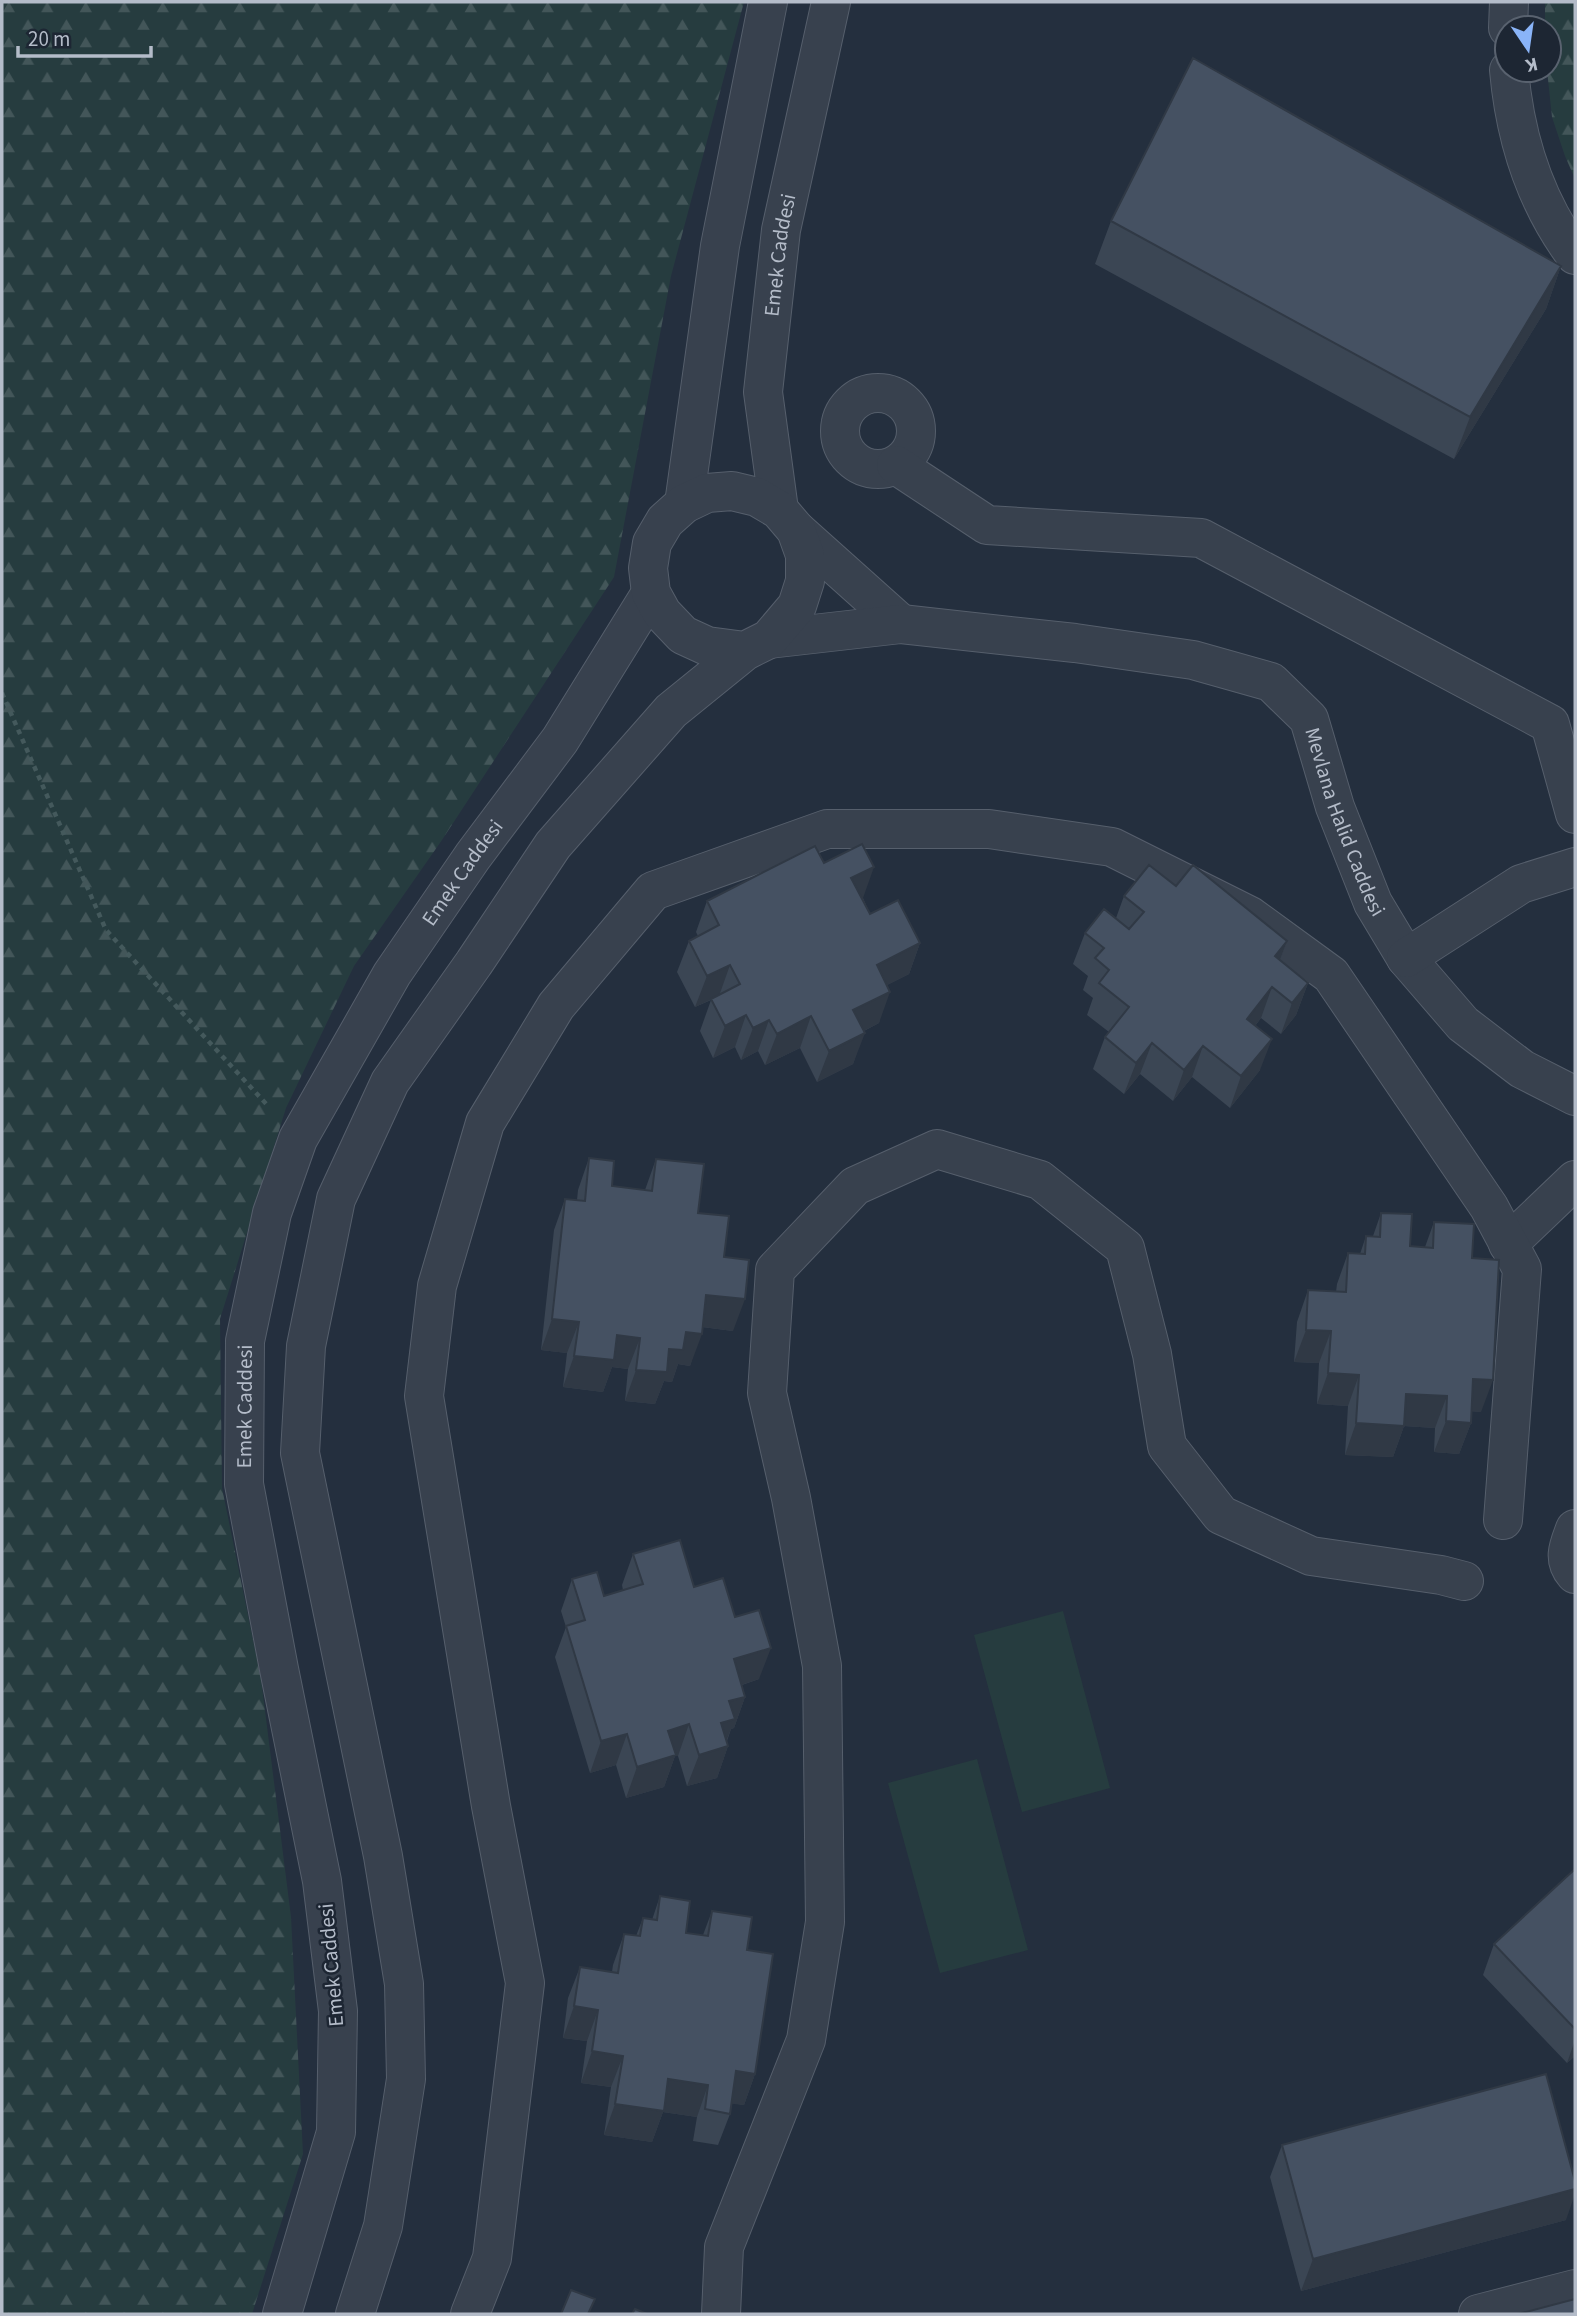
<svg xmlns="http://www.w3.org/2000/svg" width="1577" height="2316" font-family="'Source Sans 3',sans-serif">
  <defs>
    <pattern id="forest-firs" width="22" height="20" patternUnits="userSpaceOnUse" patternTransform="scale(1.75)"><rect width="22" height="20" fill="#263c3f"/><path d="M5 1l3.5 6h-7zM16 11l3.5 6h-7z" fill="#435659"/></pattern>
  </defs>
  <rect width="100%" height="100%" fill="#242f3e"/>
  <path fill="#263c3f" d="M1063,1611L1110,1788L1022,1812L974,1635Z
    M977,1759L1028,1950L940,1973L888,1783Z"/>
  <path fill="url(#forest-firs)" d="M2,2H744L671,276L614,577L442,840L354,966L286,1108L220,1319L222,1488L261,1679L291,1917L303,2154L252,2314H2Z
    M1545,2H1575V179L1565,156L1552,117L1547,70H1549V28H1545Z"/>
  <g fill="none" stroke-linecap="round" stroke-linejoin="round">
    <defs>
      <g id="minor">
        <path d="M1508,28L1509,2"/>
        <path d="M1509,70C1515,138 1534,200 1575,255"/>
        <circle cx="878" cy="431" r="38"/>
        <path d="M896,465L987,525L1201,538L1550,724L1575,814"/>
        <path d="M684,504L720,246L768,2"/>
        <path id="s1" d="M779,510L763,392L781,230L831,2"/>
        <path d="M796,530L901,624"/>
        <path id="s2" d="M769,639L901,624L1075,643L1193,660L1271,682L1309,719L1335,807L1373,903L1406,958L1463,1024L1522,1069L1575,1096"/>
        <path d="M1406,958L1521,884L1575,867"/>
        <path d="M1508,1244L1575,1180"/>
        <path d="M1575,1529C1569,1545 1562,1559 1575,1574"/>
        <path id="s3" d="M282,2314L336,2132L338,2011L322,1881L279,1669L244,1484L245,1341L272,1213L298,1139L392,974L473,856L560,740L651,593"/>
        <path d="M355,2314L383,2226L406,2079L404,1984L383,1856L300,1453L306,1346L336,1199L390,1082L474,963L553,845L671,711L745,651L769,639L797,606L805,581V555L796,530L779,510L757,497L732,491L707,493L684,504L665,521L652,543L648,568L651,593L662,613L683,635L707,646L745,651"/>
        <path d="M470,2314L492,2258L525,1983L491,1806L424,1396L437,1286L485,1123L556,1006L653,891L827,829H989L1112,847L1250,916L1331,975L1489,1207L1522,1269L1503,1520"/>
        <path d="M721,2314L724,2247L806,2040L825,1922L822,1666L791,1498L767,1393L775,1270L855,1186L937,1149L1040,1180L1125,1248L1152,1354L1167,1446L1221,1515L1311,1556L1441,1575L1464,1581"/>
        <path d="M1478,2314L1575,2289"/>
      </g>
    </defs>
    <use href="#minor" stroke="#565f6c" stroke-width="40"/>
    <path stroke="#44595c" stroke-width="4.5" stroke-dasharray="5 5" stroke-linecap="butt" d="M2,693L106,930L269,1107"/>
    <use href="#minor" stroke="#38414e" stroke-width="38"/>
  </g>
  <path fill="#3b4654" d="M1111,221L1561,266L1546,309L1454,459L1095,264Z
    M824,863L863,898L870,914L920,943L909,974L887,985L879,1023L864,1031L853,1064L817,1082L800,1048L765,1065L758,1051L741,1060L735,1047L713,1058L700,1031L711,1000L695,1007L677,972L689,941L698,936L696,932L707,901Z
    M1176,886L1287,941L1280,960L1308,983L1296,1015L1281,1034L1261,1018L1255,1026L1260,1070L1230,1108L1192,1077L1173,1101L1140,1074L1124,1094L1093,1069L1105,1037L1109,1032L1087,1015L1093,998L1083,990L1088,976L1073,964L1085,933L1116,918L1124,896Z
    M589,1158L612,1186L645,1190L656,1159L698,1213L724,1257L733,1331L702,1327L690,1366L678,1364L672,1382L664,1381L655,1404L625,1401L628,1369L612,1367L603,1392L563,1387L567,1353L541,1350L554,1230L565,1199L577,1200L578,1190Z
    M1381,1213L1410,1246L1425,1247L1434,1222L1472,1258L1481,1412L1471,1411V1423L1459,1454L1434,1452L1435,1428L1404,1426L1393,1457L1345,1455L1348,1406L1317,1404L1319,1363L1294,1362L1297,1322L1308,1290L1336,1292L1337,1284L1348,1253L1360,1254L1366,1236H1373Z
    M633,1554L694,1587L735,1617L759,1679L742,1685L745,1697L734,1728L731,1729L727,1741L728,1746L717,1778L687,1786L678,1756H675L664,1787L626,1798L616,1765L590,1773L555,1657L566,1627L561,1611L572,1579L604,1596L623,1590L622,1585Z
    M1575,1869V2056L1567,2063L1483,1975L1494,1944Z
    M660,1896L686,1933L703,1935L712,1911L747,1950L755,2074L744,2105L731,2103L730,2114L718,2145L693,2141L697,2117L663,2112L652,2142L604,2135L611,2087L581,2083L587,2041L563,2038L568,1998L580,1967L612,1972L613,1965L624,1934L636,1936L643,1918L652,1920Z
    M1282,2145L1566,2220L1301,2291L1270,2177Z"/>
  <path fill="#303945" d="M1561,266L1546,309L1454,459L1470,417Z
    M874,867L863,898L840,910L851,878Z
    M1287,941L1275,973V956Z
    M920,943L909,974L865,996L877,965Z
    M730,965L719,996L695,1007L707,976Z
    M1308,983L1296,1015L1281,1034L1292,1003Z
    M1272,987L1261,1018L1236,1050L1247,1019Z
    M890,992L879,1023L842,1042L853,1010Z
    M746,1015L735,1047L713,1058L725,1026Z
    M811,1016L800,1048L765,1065L777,1034Z
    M769,1020L758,1051L741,1060L753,1028Z
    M865,1033L853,1064L817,1082L829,1051Z
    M1272,1039L1260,1070L1230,1108L1241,1076Z
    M1152,1043L1140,1074L1124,1094L1136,1063Z
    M1203,1046L1192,1077L1173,1101L1184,1070Z
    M706,1295L745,1299L733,1331L695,1326Z
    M552,1319L579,1322L567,1353L541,1350Z
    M1306,1330L1331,1331L1319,1363L1294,1362Z
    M686,1332L702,1334L690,1366L678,1364L672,1382L664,1381L655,1404L625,1401L636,1370L669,1349Z
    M617,1335L640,1338L628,1369L612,1367L603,1392L563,1387L574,1356Z
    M1328,1373L1359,1375L1348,1406L1317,1404Z
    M1473,1379L1493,1380L1481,1412L1462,1411Z
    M1406,1394L1447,1396L1435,1428L1404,1426L1393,1457L1345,1455L1356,1423Z
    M1446,1421L1471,1423L1459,1454L1434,1452Z
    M771,1648L759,1679L723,1691L734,1659Z
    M745,1697L734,1728L731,1729L724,1747L728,1746L717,1778L687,1786L699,1755L729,1701Z
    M689,1724L678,1756H675L664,1787L626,1798L637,1767L668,1731Z
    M627,1734L616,1765L590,1773L601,1741Z
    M574,2006L598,2010L587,2041L563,2038Z
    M1575,2040V2056L1567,2063Z
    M592,2051L623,2056L611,2087L581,2083Z
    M736,2071L755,2074L744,2105L725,2103Z
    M668,2079L708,2085L697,2117L663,2112L652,2142L604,2135L615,2104Z
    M1575,2189V2194L1566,2220L1301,2291L1313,2259Z"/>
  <path fill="#455162" stroke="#303945" stroke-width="2" d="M1193,58L1561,266L1470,417L1111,221Z
    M862,844L874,867L851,878L870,914L898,900L920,943L877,965L890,992L853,1010L865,1033L829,1051L811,1016L777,1034L769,1020L753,1028L746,1015L725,1026L711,999L740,984L730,965L707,976L689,941L719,925L707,901L815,846L824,863Z
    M1149,865L1176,886L1193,865L1287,941L1275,956L1308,983L1292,1003L1272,987L1247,1019L1272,1039L1241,1076L1203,1046L1184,1070L1152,1043L1136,1063L1105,1037L1129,1007L1099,983L1109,970L1095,958L1104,948L1085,933L1104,909L1129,929L1144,912L1124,896Z
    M589,1158L614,1161L612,1186L652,1191L656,1159L704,1164L698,1213L729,1216L724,1257L749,1260L745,1299L706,1295L702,1334L686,1332L683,1350L669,1349L667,1372L636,1370L640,1338L617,1335L614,1360L574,1356L579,1322L552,1319L565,1199L585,1201Z
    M1381,1213L1412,1214L1410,1246L1433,1248L1434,1222L1474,1224L1472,1258L1499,1260L1493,1380L1473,1379L1471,1423L1446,1421L1447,1396L1406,1394L1404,1426L1356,1423L1359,1375L1328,1373L1331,1331L1306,1330L1308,1290L1346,1292L1348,1253L1365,1254L1366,1236L1380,1237Z
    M680,1540L694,1587L723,1578L735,1617L759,1610L771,1648L734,1659L745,1697L729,1701L735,1719L721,1723L728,1746L699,1755L689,1724L668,1731L676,1755L637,1767L627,1734L601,1741L566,1626L585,1620L572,1579L597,1572L604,1596L643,1584L633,1554Z
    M1575,1869V2029L1494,1944Z
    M660,1896L690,1901L686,1933L708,1936L712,1911L752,1917L747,1950L773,1954L755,2074L736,2071L730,2114L705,2109L708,2085L668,2079L664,2111L615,2104L623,2056L592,2051L598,2010L574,2006L580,1967L618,1973L624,1934L640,1936L643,1918L657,1920Z
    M1546,2074L1575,2181V2189L1313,2259L1282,2145Z
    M571,2290L595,2299L588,2314H561Z
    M1575,2299V2314H1518Z
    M635,2309L647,2314H632Z"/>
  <g text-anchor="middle" stroke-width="5" stroke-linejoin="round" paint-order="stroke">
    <g font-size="21" fill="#b4bcc9" stroke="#1d2633">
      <text dy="7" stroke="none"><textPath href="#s1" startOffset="257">Emek Caddesi</textPath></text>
      <text dy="7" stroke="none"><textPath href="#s2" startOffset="670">Mevlana Halid Caddesi</textPath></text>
      <text dy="7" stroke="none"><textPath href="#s3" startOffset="1512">Emek Caddesi</textPath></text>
      <text dy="7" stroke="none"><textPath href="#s3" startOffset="924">Emek Caddesi</textPath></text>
      <text transform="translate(331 1965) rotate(-95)" y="7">Emek Caddesi</text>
    </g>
  </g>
  <rect width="1577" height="2316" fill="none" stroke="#b4bcc9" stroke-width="7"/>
  <g transform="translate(1528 49) rotate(167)"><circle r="33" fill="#1d2633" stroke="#59626f" stroke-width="2"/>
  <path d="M0-5L12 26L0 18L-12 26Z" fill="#8ab4f8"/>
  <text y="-10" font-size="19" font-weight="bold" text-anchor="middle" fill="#b4bcc9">K</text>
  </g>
  <path d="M18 46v10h133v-10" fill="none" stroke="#b4bcc9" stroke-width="3.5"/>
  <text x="28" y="46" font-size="21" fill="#b4bcc9" stroke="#1d2633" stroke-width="5" paint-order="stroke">20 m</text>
</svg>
